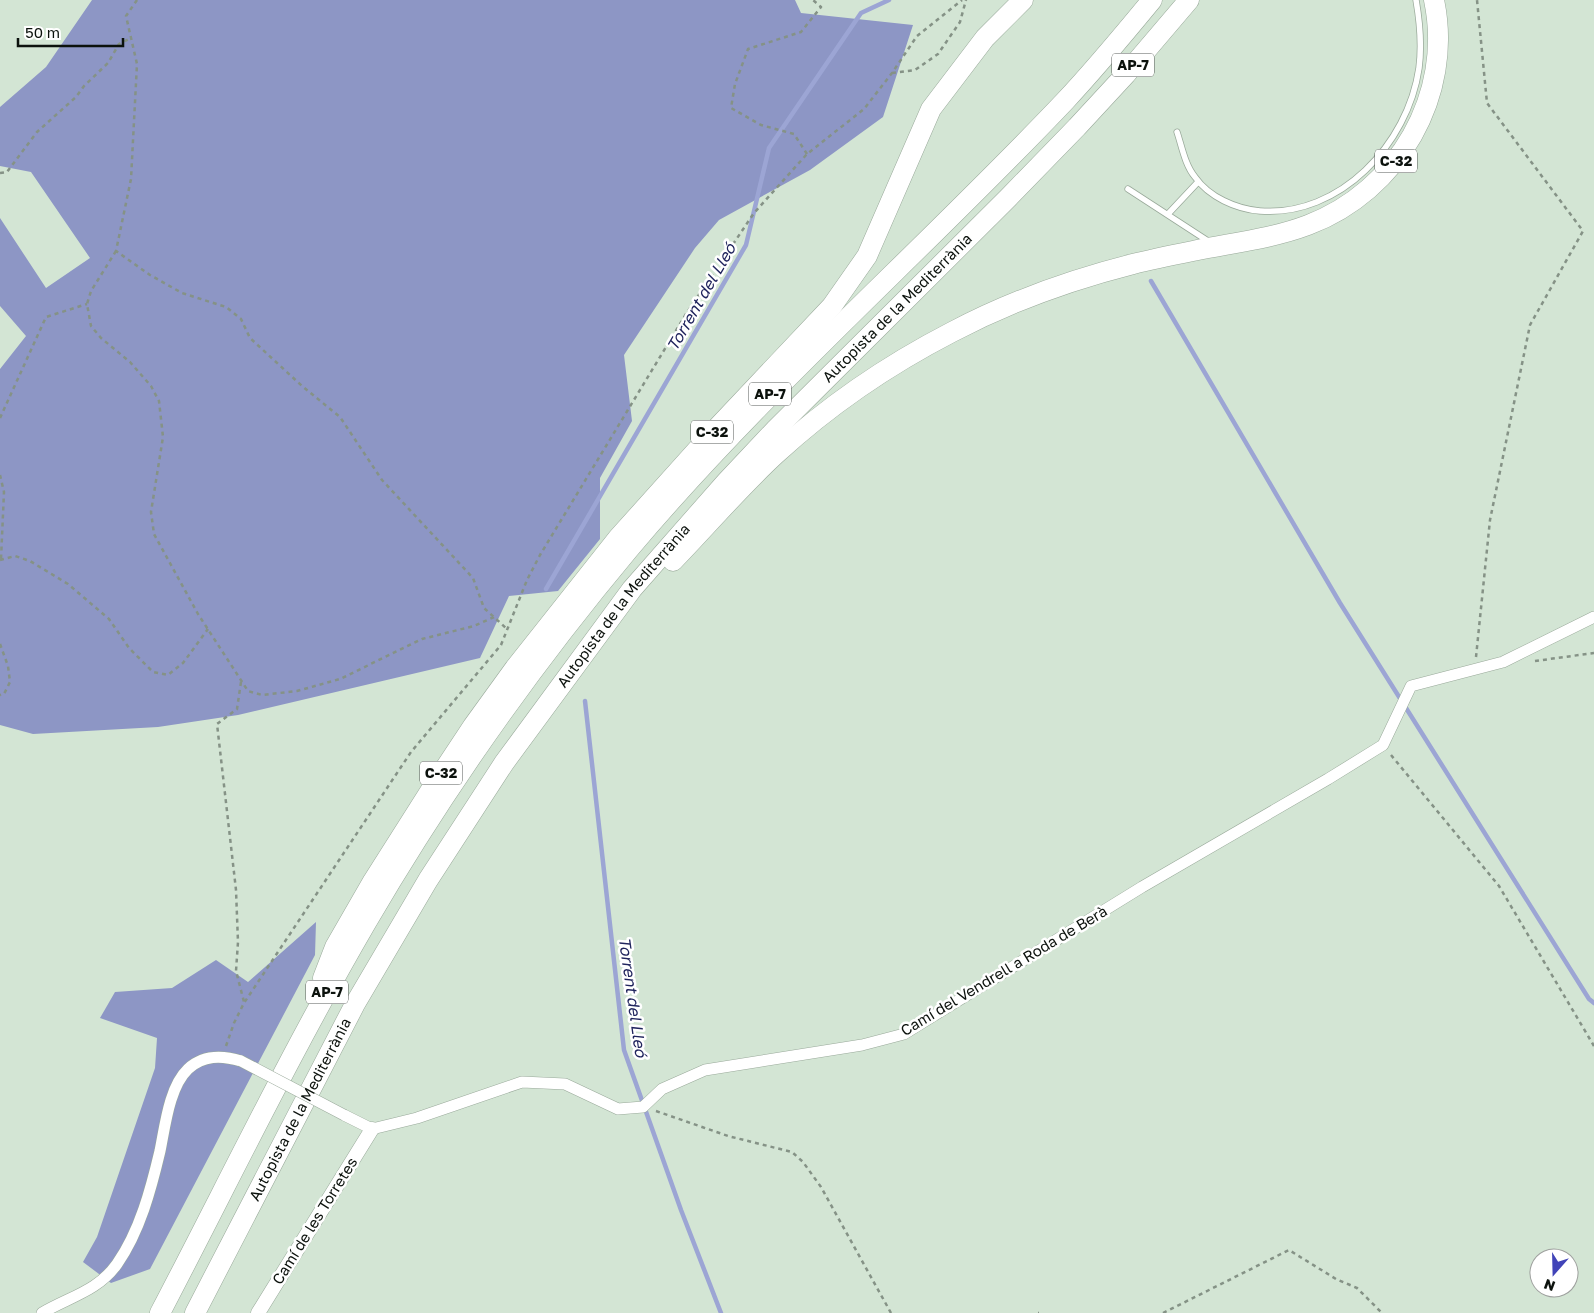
<svg xmlns="http://www.w3.org/2000/svg" width="1594" height="1313" font-family="'Golos Text',sans-serif">
  <rect width="100%" height="100%" fill="#d3e5d4"/>
  <path fill="#8d96c5" d="M92,0H795L801,13L913,25L883,117L810,170L719,220L695,248L624,355L632,421L600,478V539L558,591L509,596L480,658L238,715L158,727L33,734L0,725V369L26,336L0,306V218L46,288L90,258L31,172L0,166V107L46,67Z
    M316,922L315,955L150,1269L111,1283L83,1262L97,1237L155,1068L157,1038L100,1018L115,992L172,988L216,960L248,982Z"/>
  <g fill="none" stroke-linecap="round" stroke-linejoin="round">
    <path stroke="#9ca5d4" stroke-width="4.5" d="M1151,281L1340,603L1589,999L1594,1003
      M546,589L746,245L769,148L861,13L889,0
      M585,701L624,1050L681,1210L721,1313"/>
    <defs>
      <path id="service" d="M1177,132C1182,147 1185,165 1195,177C1209,197 1236,209 1260,211C1340,217 1408,144 1419,68C1422,45 1420,23 1416,0
        M1128,189L1211,243
        M1168,214L1198,182"/>
      <path id="minor" d="M344,1115L372,1129L417,1118L522,1082L565,1084L618,1109L643,1107L662,1089L705,1070L862,1045L904,1034L1142,887L1328,779L1383,745L1411,686L1503,662L1594,617
        M42,1313C69,1297 98,1291 117,1264C140,1231 151,1189 160,1151C165,1127 169,1087 188,1069C203,1055 221,1055 241,1061"/>
      <path id="tertiary" d="M258,1313L372,1129"/>
      <g id="motorway">
        <path d="M673,561C707,526 739,488 776,454C828,406 888,365 952,332C1009,302 1070,280 1133,264C1153,259 1173,255 1193,251C1231,243 1271,239 1308,225C1398,191 1454,95 1434,0"/>
        <path d="M323,978L335,947L373,881L432,788L473,726L515,668L618,538L715,430L832,306L867,256L931,109L985,38L1023,0"/>
        <path d="M160,1313C228,1183 292,1050 366,923C443,791 531,666 629,549C764,389 922,252 1065,101C1095,69 1124,34 1152,0"/>
        <path id="s1" d="M195,1313L355,1004L428,880L504,763L632,589L726,482L775,430L1008,198L1077,127L1126,74L1189,0"/>
      </g>
    </defs>
    <use href="#service" stroke="#99a99a" stroke-width="7"/>
    <use href="#minor" stroke="#99a99a" stroke-width="12"/>
    <use href="#tertiary" stroke="#99a99a" stroke-width="15"/>
    <use href="#motorway" stroke="#99a99a" stroke-width="21"/>
    <path stroke="#859286" stroke-width="2.5" stroke-dasharray="4 4" stroke-linecap="butt" d="M137,0L126,16L137,64L131,179L116,251L150,275L182,293L226,307L241,319L250,338L302,386L340,417L382,480L473,578L484,608L507,629
      M892,73L915,70L938,54L960,22L966,0
      M807,154L794,134L761,125L731,108L735,84L748,49L801,32L821,7L813,0
      M0,173L7,172L37,132L76,97L84,86L108,63L119,44L131,38
      M116,251L91,291L87,304L91,326L101,338L130,362L151,386L159,401L163,437L151,512L154,534L198,614L248,691L262,695L297,691L340,679L422,639L474,626L494,617
      M0,418L46,317L87,304
      M0,475L4,492L1,559
      M0,560L15,556L30,561L68,584L109,619L129,648L153,672L168,675L183,663L208,629
      M0,644L8,666L10,682L4,694L0,695
      M1476,657L1490,520L1530,325L1583,231L1487,103L1477,0
      M1535,661L1594,653
      M241,682L237,709L217,724L236,890L238,942L236,971L244,1002
      M1391,755L1499,886L1594,1046
      M226,1046L234,1023L244,1003L411,752L501,645L527,580L540,555L686,314L754,213L807,154L864,109L892,73L917,36L962,0
      M656,1111L728,1136L792,1152L803,1162L821,1187L891,1313
      M1038,1313H1039
      M1163,1313L1289,1250L1336,1279L1357,1288L1382,1313"/>
    <use href="#service" stroke="#fff" stroke-width="5.5"/>
    <use href="#minor" stroke="#fff" stroke-width="11"/>
    <use href="#tertiary" stroke="#fff" stroke-width="14"/>
    <use href="#motorway" stroke="#fff" stroke-width="20"/>
    <defs>
      <path id="minor-bridge" d="M241,1061L344,1115"/>
    </defs>
    <use href="#minor-bridge" stroke="#99a99a" stroke-width="12" stroke-linecap="butt"/>
    <use href="#minor-bridge" stroke="#fff" stroke-width="11"/>
  </g>
  <g text-anchor="middle" stroke-width="5" stroke-linejoin="round" paint-order="stroke">
    <g fill="#fff" stroke="#555956" stroke-width="1">
      <rect x="1112" y="53.5" width="42" height="23" rx="4"/>
      <rect x="1375" y="149.5" width="42" height="23" rx="4"/>
      <rect x="749" y="382.5" width="42" height="23" rx="4"/>
      <rect x="691" y="420.5" width="42" height="23" rx="4"/>
      <rect x="420" y="761.5" width="42" height="23" rx="4"/>
      <rect x="306" y="980.5" width="42" height="23" rx="4"/>
    </g>
    <g font-size="14" font-weight="bold" fill="#0c120d">
      <text x="1133" y="70">AP-7</text>
      <text x="1396" y="166">C-32</text>
      <text x="770" y="399">AP-7</text>
      <text x="712" y="437">C-32</text>
      <text x="441" y="778">C-32</text>
      <text x="327" y="997">AP-7</text>
    </g>
    <g font-size="15" fill="#0c120d" stroke="#fff">
      <text dy="5" stroke="none"><textPath href="#s1" startOffset="1234">Autopista de la Mediterrània</textPath></text>
      <text dy="5" stroke="none"><textPath href="#s1" startOffset="829">Autopista de la Mediterrània</textPath></text>
      <text transform="translate(1004 971) rotate(-31)" y="5">Camí del Vendrell a Roda de Berà</text>
      <text dy="5" stroke="none"><textPath href="#s1" startOffset="229">Autopista de la Mediterrània</textPath></text>
      <text transform="translate(315 1221) rotate(-58)" y="5">Camí de les Torretes</text>
    </g>
    <g font-size="16" font-style="italic" fill="#20245d" stroke="#fff">
      <text transform="translate(701 297) rotate(-60)" y="6">Torrent del Lleó</text>
      <text transform="translate(633 997) rotate(82)" y="6">Torrent del Lleó</text>
    </g>
  </g>
  <g transform="translate(1554 1273) rotate(200)"><circle r="24" fill="#ffffff" stroke="#9ea09e"/>
  <path d="M0-4L9 19L0 12L-9 19Z" fill="#4144b8"/>
  <text y="-8" font-size="14" font-weight="bold" text-anchor="middle" fill="#0c120d">N</text>
  </g>
  <path d="M18 38v8h105v-8" fill="none" stroke="#0c120d" stroke-width="2.5"/>
  <text x="25" y="38" font-size="15" fill="#0c120d" stroke="#ffffff" stroke-width="4" paint-order="stroke">50 m</text>
</svg>
